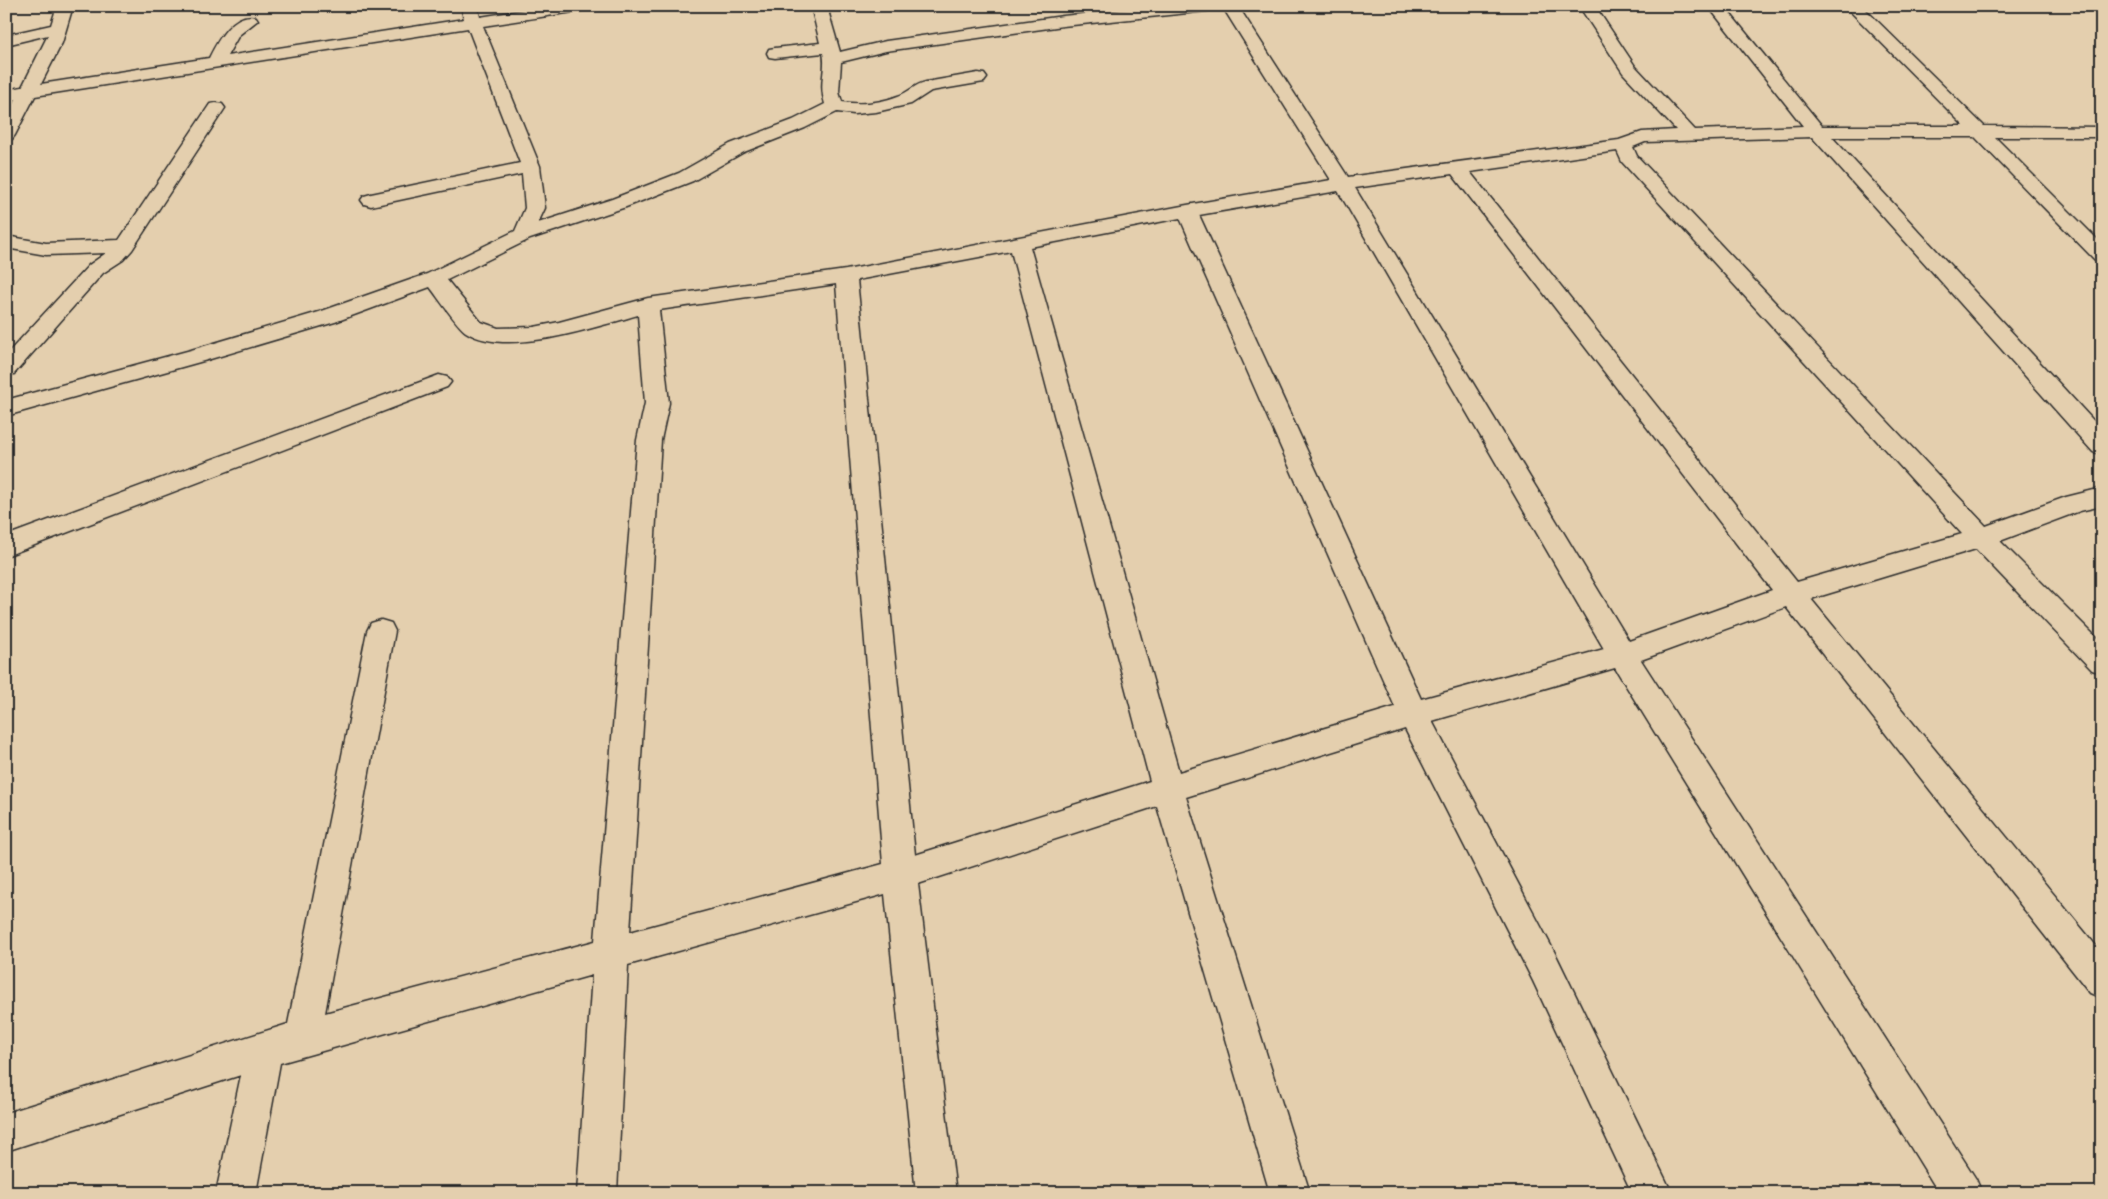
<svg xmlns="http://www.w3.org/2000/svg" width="2108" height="1199" font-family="'Balsamiq Sans',sans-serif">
  <rect width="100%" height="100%" fill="#e4cfae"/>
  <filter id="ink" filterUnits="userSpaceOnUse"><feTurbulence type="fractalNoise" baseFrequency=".02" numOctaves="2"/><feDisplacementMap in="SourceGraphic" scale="10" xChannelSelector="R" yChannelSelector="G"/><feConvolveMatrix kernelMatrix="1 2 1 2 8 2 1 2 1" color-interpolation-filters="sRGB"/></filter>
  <g filter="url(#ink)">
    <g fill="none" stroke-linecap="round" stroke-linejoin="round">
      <defs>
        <path id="street" d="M57,6H73L62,43L41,84L209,58C217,42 233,11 256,17L258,20L239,35L227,56L464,19L461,6H477L480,17L548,6H588L586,9L580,11L483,26L540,166L545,208L538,223L612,199L679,173L730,144L793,120L825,104C818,82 827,70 823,53L775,58L769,57L767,53L769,49L775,48L820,43L813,14L815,6H831L829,14L840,52L886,41L1063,16L1159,6H1215L1213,9L1207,11L1063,26L886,51L841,62L839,92L842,102C860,105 880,103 898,96C908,93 915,84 926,82L978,73L984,74L987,78L984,82L978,83L931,91L911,104L876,112L854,114L837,112L805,128L744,152L693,181L626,207L530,239L447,280L481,322L498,328L534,327L559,322L648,298L846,270L1187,205L1331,180L1222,6H1238L1348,177L1619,140L1642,132L1676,130L1623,73L1579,6H1595L1635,66L1695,130L1803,126L1708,6H1724L1822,126H1964L1845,6H1862L1984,126L2102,127V137H1995L2102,244V262L2095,260L1975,137H1832L2102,430V454L2093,452L1812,137L1645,142L1633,147L1637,156L1986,526L2066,497L2102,488V506L2080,511L2000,541L2102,643V673L2092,670L1976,549L1811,599L2102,953V998L2090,993L1786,607L1641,660L1976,1179L1982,1193H1939L1615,668L1432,721L1557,957L1672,1193H1632L1533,981L1405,729L1186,797L1310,1193H1270L1157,806L918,884L956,1193H916L885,894L628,965L617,1193H577L592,975L280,1063L256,1193H216L241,1075L6,1151V1113L288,1024L367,631L371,623L381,620L391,623L395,631L325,1013L595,941L637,440L645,403L638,315C595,327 506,358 466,332C458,327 437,296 430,287L335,322L207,360L6,416V400L191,350L319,312L427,274L515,231L525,208L522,174L371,206L364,204L361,200L364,196L371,194L520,163L468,28L35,96L15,135L12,139L6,140V117L16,99L6,100V90L22,87L48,35L6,45V35L51,25ZM1617,151L1622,162L1962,534L1797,582L1470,172ZM1452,174L1772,590L1629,641L1355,188ZM1338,191L1347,206L1604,649L1421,699L1199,215ZM1180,218L1395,707L1179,772L1030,247ZM1011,251L1150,781L915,855L857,280ZM836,284L883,864L630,932L661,440L669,403L659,310Z
          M216,103L222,104L225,108L132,250L123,260L103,273L14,374L6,376V355L89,265L106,253L46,255L6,248V236L46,243L119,240L210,104Z
          M439,375L447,377L451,382L447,387L6,556V536Z"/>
      </defs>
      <use href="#street" stroke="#2b2b2b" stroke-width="3"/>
      <use href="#street" fill="#e4cfae" fill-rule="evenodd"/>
    </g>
  </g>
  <rect width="2108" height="1199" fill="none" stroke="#e4cfae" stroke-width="25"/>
  <rect x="12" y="12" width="2083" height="1174" fill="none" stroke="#2b2b2b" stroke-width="2" filter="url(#ink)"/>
</svg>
